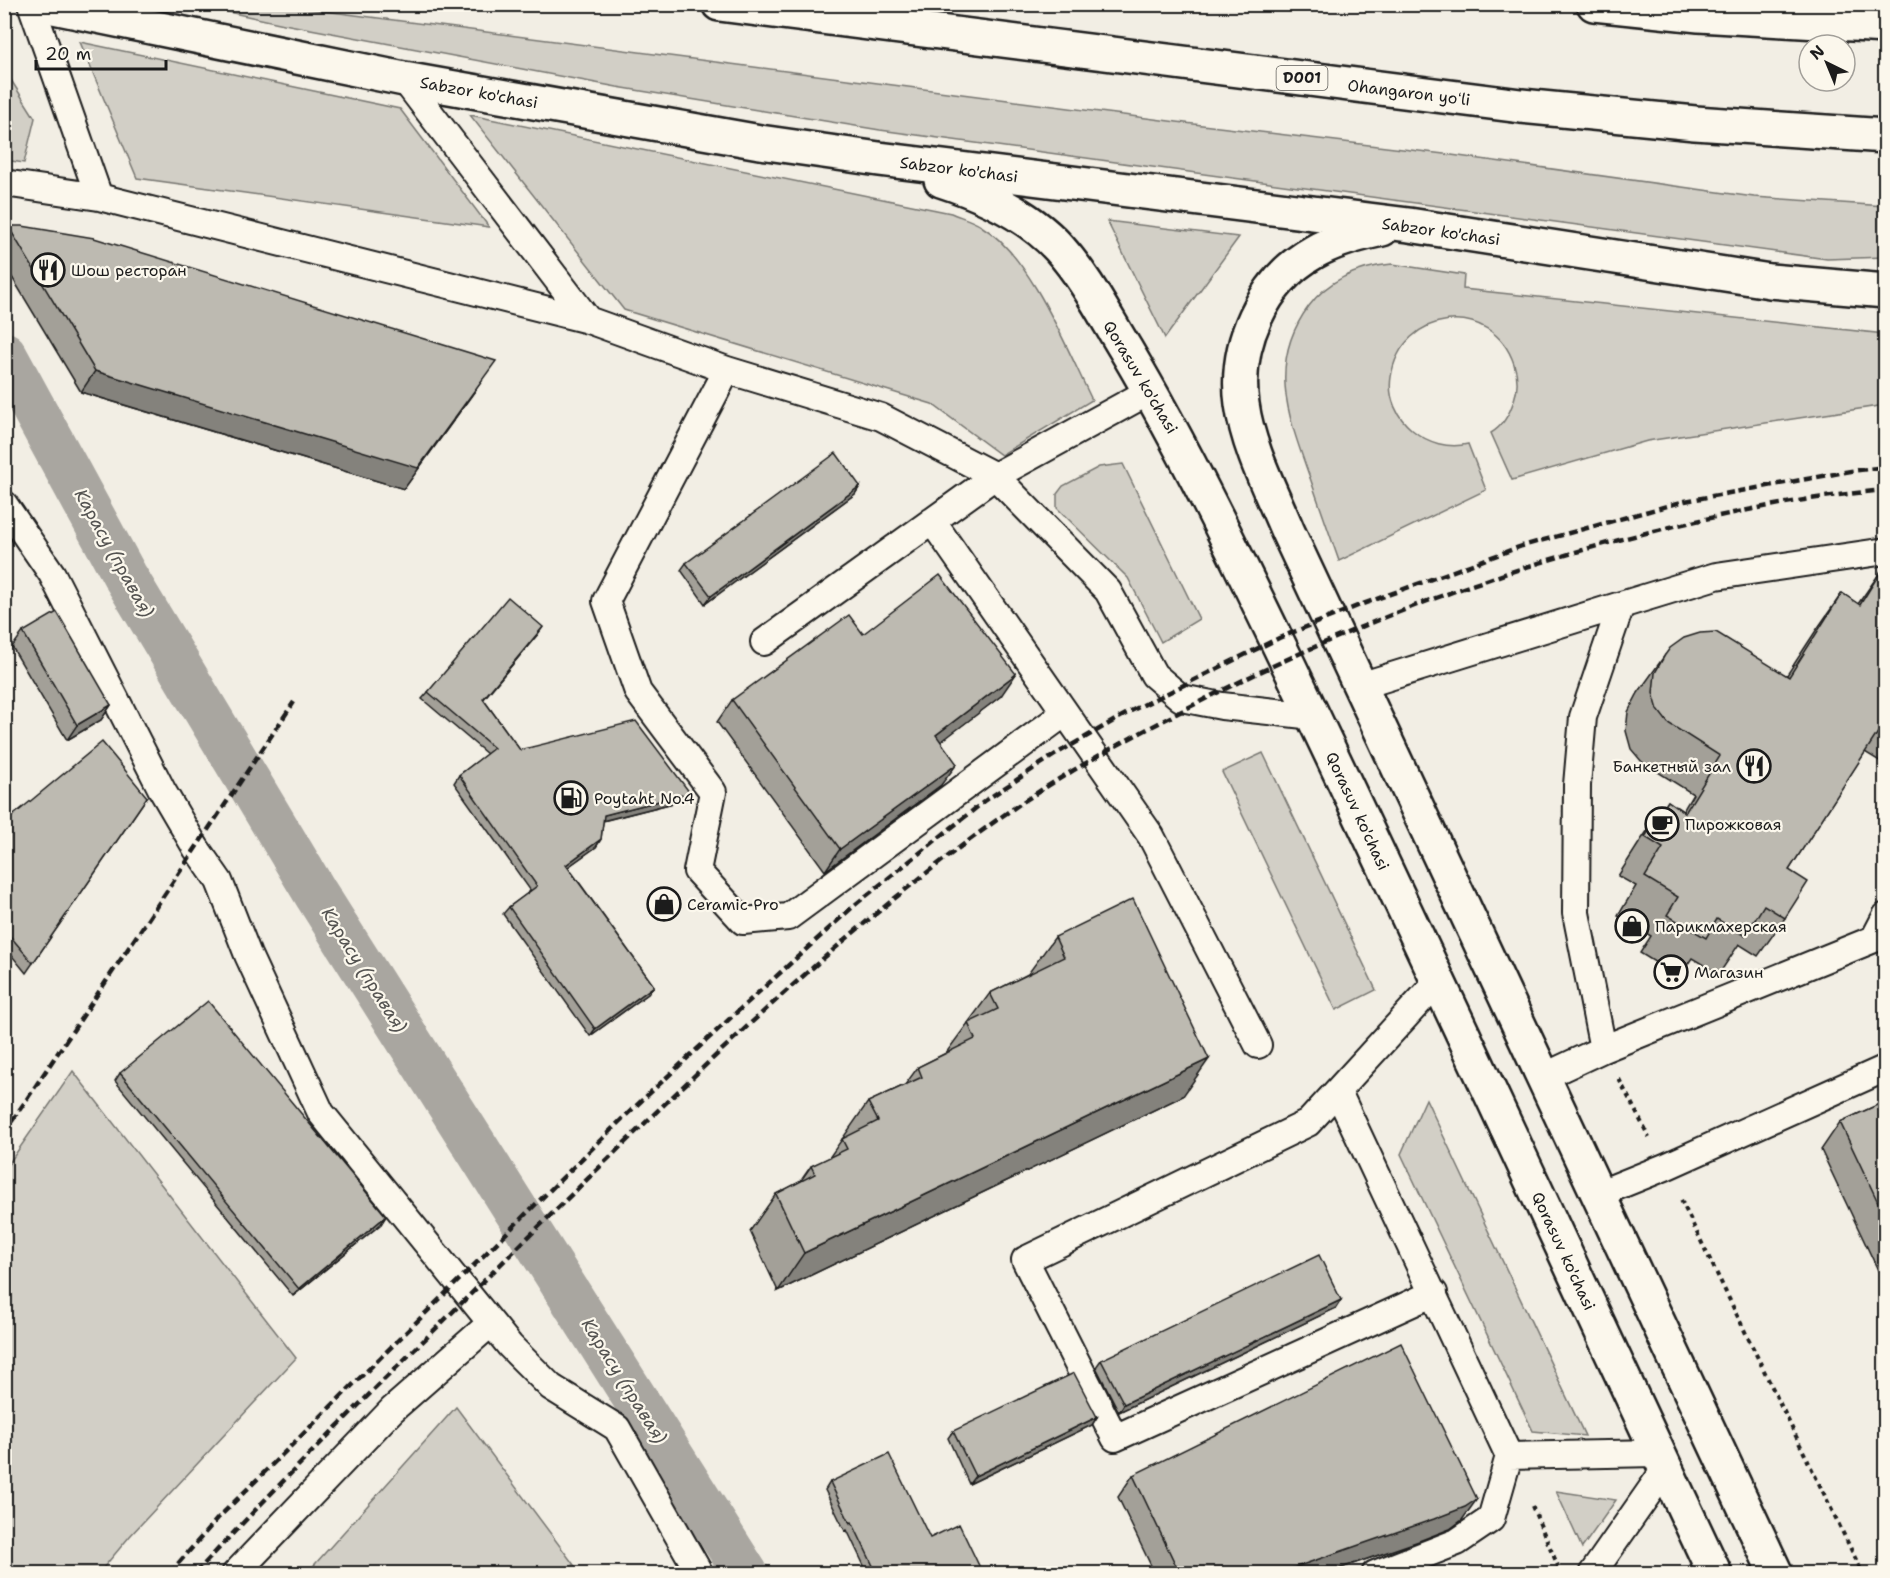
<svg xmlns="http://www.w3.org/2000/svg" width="1890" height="1578" font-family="'Shantell Sans',sans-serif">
  <rect width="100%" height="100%" fill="#f2eee4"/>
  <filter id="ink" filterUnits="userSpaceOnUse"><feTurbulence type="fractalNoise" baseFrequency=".0167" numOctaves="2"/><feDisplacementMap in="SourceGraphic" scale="12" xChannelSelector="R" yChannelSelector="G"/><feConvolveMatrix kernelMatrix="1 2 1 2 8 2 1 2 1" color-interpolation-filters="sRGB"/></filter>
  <g filter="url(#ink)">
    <path fill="#d2cfc6" stroke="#777671" stroke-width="1.5" d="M196,5H278L1177,122L1444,154L1754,197L1885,206V257L1827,259L880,130L617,87L284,24Z
      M80,42L400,109L489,227L137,178Z
      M4,69L35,118L24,163L5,160Z
      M470,115L951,213C960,217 972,220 981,226C1030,255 1067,349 1092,400L1001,455L932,404L624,310Z
      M1107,221L1239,237L1165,338Z
      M1392,264L1464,275L1463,289L1885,334V405L1647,441L1512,480L1491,433C1503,426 1510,413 1514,400C1518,389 1518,376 1514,364C1492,298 1401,309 1391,377C1384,419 1429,454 1468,444L1486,490L1339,561C1329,532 1319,504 1309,475C1288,416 1267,362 1309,306C1329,279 1360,267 1392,264Z
      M1123,464L1199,619L1161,642L1128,578L1057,508V494L1063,486L1099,467Z
      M1263,753L1376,990L1336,1010L1222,772Z
      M73,1071L296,1358L130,1536L99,1573H5V1169Z
      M1426,1099L1585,1436L1533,1431L1401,1154Z
      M456,1407L580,1573H307Z
      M1556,1491L1616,1500L1582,1548Z"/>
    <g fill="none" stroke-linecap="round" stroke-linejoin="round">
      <path stroke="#a9a6a0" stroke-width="45" d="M4,354L125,576L316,894L746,1574"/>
      <defs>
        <path id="service" d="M31,4L99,197
          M404,79L588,320
          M4,183L99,197L588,320L727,370L881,417L995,476L1108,591L1154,675L1181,698L1222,706L1313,716
          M727,370L606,601L638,692L713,792L697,871L743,921L788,917L1065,713
          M4,504L52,574L162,790L196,848L219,881L248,955L321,1113L510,1346L551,1387L617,1428L700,1574
          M932,521L1151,836L1258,1045
          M764,642L995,476L1150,391
          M1360,686L1621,605
          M1603,1049L1576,913L1577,785L1583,717L1621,605L1716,576L1886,551
          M1543,1077L1603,1049L1874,939L1886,916
          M1338,1092L1509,1456L1658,1453
          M1598,1194L1665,1167L1886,1068
          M1434,1293L1115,1438L1025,1260L1308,1123L1438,981
          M235,1574L392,1410L491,1323
          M1375,1574L1457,1542L1491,1519L1509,1456
          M1592,1574L1666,1468"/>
        <path id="secondary" d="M39,4L404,79L760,142L879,159L1409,225L1770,281L1886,291
          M941,180C984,194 1028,214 1059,248C1086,278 1105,316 1126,350C1187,453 1238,560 1290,668C1434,968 1573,1272 1715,1574
          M1382,229C1358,234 1335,240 1314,252C1262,281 1234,346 1242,404C1248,448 1271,491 1288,532L1776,1574"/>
        <path id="trunk" d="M719,4L1521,106L1695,123L1886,136
          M1594,4L1699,15L1886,26"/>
      </defs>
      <use href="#service" stroke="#1c1c1c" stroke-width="30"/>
      <use href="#secondary" stroke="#1c1c1c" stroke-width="38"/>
      <use href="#trunk" stroke="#1c1c1c" stroke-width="38"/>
      <path stroke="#1c1c1c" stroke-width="4" stroke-dasharray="4.5 4.5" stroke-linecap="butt" d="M1619,1079L1649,1137
        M1681,1200L1863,1574
        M1532,1506L1558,1566"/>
      <use href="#service" stroke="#fbf7ec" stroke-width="26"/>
      <use href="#secondary" stroke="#fbf7ec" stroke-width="33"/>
      <use href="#trunk" stroke="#fbf7ec" stroke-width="33"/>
      <path stroke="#1c1c1c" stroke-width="4.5" stroke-dasharray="9 4.5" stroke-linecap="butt" d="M4,1133L294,702
        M169,1574L218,1518L623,1118L738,1011L856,904L986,800L1056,754L1131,711L1279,638L1360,605L1522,546L1685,501L1851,471L1886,467
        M195,1574C298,1462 408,1357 515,1250C670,1098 824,944 1001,817C1066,771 1137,734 1207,698C1347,627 1489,573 1642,534C1722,514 1803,497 1886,490"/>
    </g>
    <path fill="#a3a098" stroke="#1c1c1c" stroke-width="1.5" d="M8,226L482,381L404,489L81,392L4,264V231Z
      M860,486L855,494L705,604L681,570L686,563Z
      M1881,571L1886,574V765L1865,752L1789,870L1785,918L1758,956L1739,944L1719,974L1692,958L1679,977L1640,953L1651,936L1618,916L1636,886L1618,876L1641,840L1668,801L1683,811L1693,794L1642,762L1631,749L1626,731L1628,712L1638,693L1665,655L1787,675L1815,632L1842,593L1858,604Z
      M23,632L111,705L101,720L67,740L12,647Z
      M538,634L483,699L520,750L685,800L603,821L601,839L596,847L568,867L654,986L648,994L590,1036L503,914L509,907L531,891L454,783L459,775L487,754L422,699L428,692Z
      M863,634L1001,696L941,741V785L825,871L717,722L732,700Z
      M147,797L26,973L4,946V823Z
      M1055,937L1183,1096L778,1291L750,1231L776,1194L800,1182L811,1166L829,1158L868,1102L905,1085L918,1067L946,1053L990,993L1028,974Z
      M120,1073L386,1216L381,1224L293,1296L115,1081Z
      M1886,1101V1287L1821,1150L1840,1122Z
      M1336,1308L1119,1412L1096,1367L1101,1360Z
      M1097,1417L1092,1425L969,1484L948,1438L953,1431Z
      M1133,1475L1462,1520L1450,1529L1419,1541L1324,1574H1155L1118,1497Z
      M830,1482L930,1538L983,1574H868L847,1530L845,1531L825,1490Z"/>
    <path fill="#84827c" stroke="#1c1c1c" stroke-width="1.5" d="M95,371L482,381L404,489L81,392Z
      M860,486L855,494L705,604L711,596Z
      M543,627L538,634L478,706L483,699Z
      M1016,674L1001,696L921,757L936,735Z
      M111,705L101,720L67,740L77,725Z
      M957,764L941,785L825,871L840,849Z
      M690,793L685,800L598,822L604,815Z
      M601,839L596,847L561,872L566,865Z
      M654,986L648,994L590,1036L595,1029Z
      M1209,1059L1183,1096L778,1291L804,1253Z
      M386,1216L381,1224L293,1296L299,1289Z
      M1341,1300L1336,1308L1119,1412L1124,1404Z
      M1097,1417L1092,1425L969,1484L975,1476Z
      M1477,1499L1462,1520L1450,1529L1419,1541L1324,1574H1276Z"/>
    <path fill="#bdbab1" stroke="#1c1c1c" stroke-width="1.5" d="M8,226H22L94,238L496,361L418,468L95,371Z
      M836,453L860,486L711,596L686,563Z
      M1881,571L1886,574V720L1789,870L1808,882L1785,918L1764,905L1745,936L1717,919L1706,938L1667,915L1678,897L1645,877L1663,848L1645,837L1668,801L1685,813L1720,756L1668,723L1658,710L1653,693L1655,673L1665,655L1670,648L1684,638L1700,633L1716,632L1789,677L1842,593L1860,605Z
      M940,575L1016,674L936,735L957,764L840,849L732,700L849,615L863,634Z
      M508,597L543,627L483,699L520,750L636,721L690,793L604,815L601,839L566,865L654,986L595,1029L509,907L537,886L459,775L494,748L428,692Z
      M57,612L111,705L77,725L23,632Z
      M102,742L147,797L33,963L4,929V823Z
      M1133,899L1209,1059L804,1253L776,1194L815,1174L811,1166L847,1149L842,1139L878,1121L868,1102L922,1077L918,1067L975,1039L968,1023L998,1009L990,993L1064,957L1055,937Z
      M208,1001L386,1216L299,1289L120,1073Z
      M1886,1101V1219L1840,1122Z
      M1319,1255L1341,1300L1124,1404L1101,1360Z
      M1401,1343L1477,1499L1465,1507L1434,1519L1276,1574H1180L1133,1475Z
      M1074,1373L1097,1417L975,1476L953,1431Z
      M889,1454L930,1538L959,1524L983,1574H877L852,1522L850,1523L830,1482Z"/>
  </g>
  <defs>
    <symbol id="restaurant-ring" viewBox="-11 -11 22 22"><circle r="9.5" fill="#fbf7ec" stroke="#1c1c1c" stroke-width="1.5"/><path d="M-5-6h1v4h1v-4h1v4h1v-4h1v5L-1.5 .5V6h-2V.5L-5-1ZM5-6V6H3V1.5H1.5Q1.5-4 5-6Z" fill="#1c1c1c"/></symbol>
    <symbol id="fuel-ring" viewBox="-11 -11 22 22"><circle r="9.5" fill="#fbf7ec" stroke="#1c1c1c" stroke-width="1.5"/><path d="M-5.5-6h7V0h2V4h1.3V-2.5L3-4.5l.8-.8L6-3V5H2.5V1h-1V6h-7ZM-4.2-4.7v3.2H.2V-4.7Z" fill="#1c1c1c"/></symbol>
    <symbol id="cafe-ring" viewBox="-11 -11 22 22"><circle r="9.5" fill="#fbf7ec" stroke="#1c1c1c" stroke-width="1.5"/><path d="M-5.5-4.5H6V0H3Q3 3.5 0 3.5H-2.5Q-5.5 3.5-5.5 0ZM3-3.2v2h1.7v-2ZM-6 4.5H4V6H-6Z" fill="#1c1c1c"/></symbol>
    <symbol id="shop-ring" viewBox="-11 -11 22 22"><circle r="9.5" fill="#fbf7ec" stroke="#1c1c1c" stroke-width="1.5"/><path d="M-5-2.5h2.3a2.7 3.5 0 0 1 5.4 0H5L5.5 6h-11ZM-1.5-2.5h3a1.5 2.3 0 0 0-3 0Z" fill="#1c1c1c"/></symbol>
    <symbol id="supermarket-ring" viewBox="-11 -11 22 22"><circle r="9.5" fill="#fbf7ec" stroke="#1c1c1c" stroke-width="1.5"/><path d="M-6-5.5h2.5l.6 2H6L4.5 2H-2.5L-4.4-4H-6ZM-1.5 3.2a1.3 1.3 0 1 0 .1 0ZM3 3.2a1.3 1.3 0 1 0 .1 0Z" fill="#1c1c1c"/></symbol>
  </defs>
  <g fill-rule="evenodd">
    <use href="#restaurant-ring" x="29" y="251" width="38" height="38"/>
    <use href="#restaurant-ring" x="1735" y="747" width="38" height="38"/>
    <use href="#fuel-ring" x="552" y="779" width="38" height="38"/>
    <use href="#cafe-ring" x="1643" y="805" width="38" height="38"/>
    <use href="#shop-ring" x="645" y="885" width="38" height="38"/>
    <use href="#shop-ring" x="1613" y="907" width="38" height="38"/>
    <use href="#supermarket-ring" x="1652" y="953" width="38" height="38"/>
  </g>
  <g text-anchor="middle" stroke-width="4.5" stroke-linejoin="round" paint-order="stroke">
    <rect fill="#fbf7ec" stroke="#5f5e5a" stroke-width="1.5" x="1276.5" y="66" width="51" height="24" rx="4.5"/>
    <g font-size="15" font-weight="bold" fill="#1c1c1c">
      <text x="1302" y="83">D001</text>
    </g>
    <g font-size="16" fill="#1c1c1c" stroke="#fbf7ec">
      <text transform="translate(479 92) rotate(10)" y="6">Sabzor ko'chasi</text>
      <text transform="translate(1409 92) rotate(7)" y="6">Ohangaron yoʻli</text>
      <text transform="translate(959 169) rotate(7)" y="6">Sabzor ko'chasi</text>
      <text transform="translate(1441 231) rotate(8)" y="6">Sabzor ko'chasi</text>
      <text transform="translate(1141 377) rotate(59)" y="6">Qorasuv ko'chasi</text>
      <text transform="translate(1358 811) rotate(65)" y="6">Qorasuv ko'chasi</text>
      <text transform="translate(1564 1251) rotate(65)" y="6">Qorasuv ko'chasi</text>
    </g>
    <g font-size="16" fill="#1c1c1c" stroke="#fbf7ec" text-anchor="start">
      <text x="71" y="276">Шош ресторан</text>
      <text x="1731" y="772" text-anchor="end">Банкетный зал</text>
      <text x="594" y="804">Poytaht No.4</text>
      <text x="1685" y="830">Пирожковая</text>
      <text x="687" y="910">Ceramic Pro</text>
      <text x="1655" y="932">Парикмахерская</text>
      <text x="1694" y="978">Магазин</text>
    </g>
    <g font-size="18" font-style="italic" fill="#545351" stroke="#fbf7ec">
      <text transform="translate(114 553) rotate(61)" y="6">Карасу (правая)</text>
      <text transform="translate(364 970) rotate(58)" y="6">Карасу (правая)</text>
      <text transform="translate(624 1381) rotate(58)" y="6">Карасу (правая)</text>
    </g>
  </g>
  <rect width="1890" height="1578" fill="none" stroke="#fbf7ec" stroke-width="24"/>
  <rect x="12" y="12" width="1866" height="1554" fill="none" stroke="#1c1c1c" stroke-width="2" filter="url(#ink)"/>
  <g transform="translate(1827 63) rotate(317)"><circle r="28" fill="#fbf7ec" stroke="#a29f99" stroke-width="1.5"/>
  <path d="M0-4.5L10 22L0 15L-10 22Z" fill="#1c1c1c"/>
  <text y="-9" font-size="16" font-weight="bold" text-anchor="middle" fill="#1c1c1c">N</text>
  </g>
  <path d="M36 60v9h130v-9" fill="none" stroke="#1c1c1c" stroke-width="3"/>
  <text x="45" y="60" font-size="18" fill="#1c1c1c" stroke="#fbf7ec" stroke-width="4.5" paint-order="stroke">20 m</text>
</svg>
